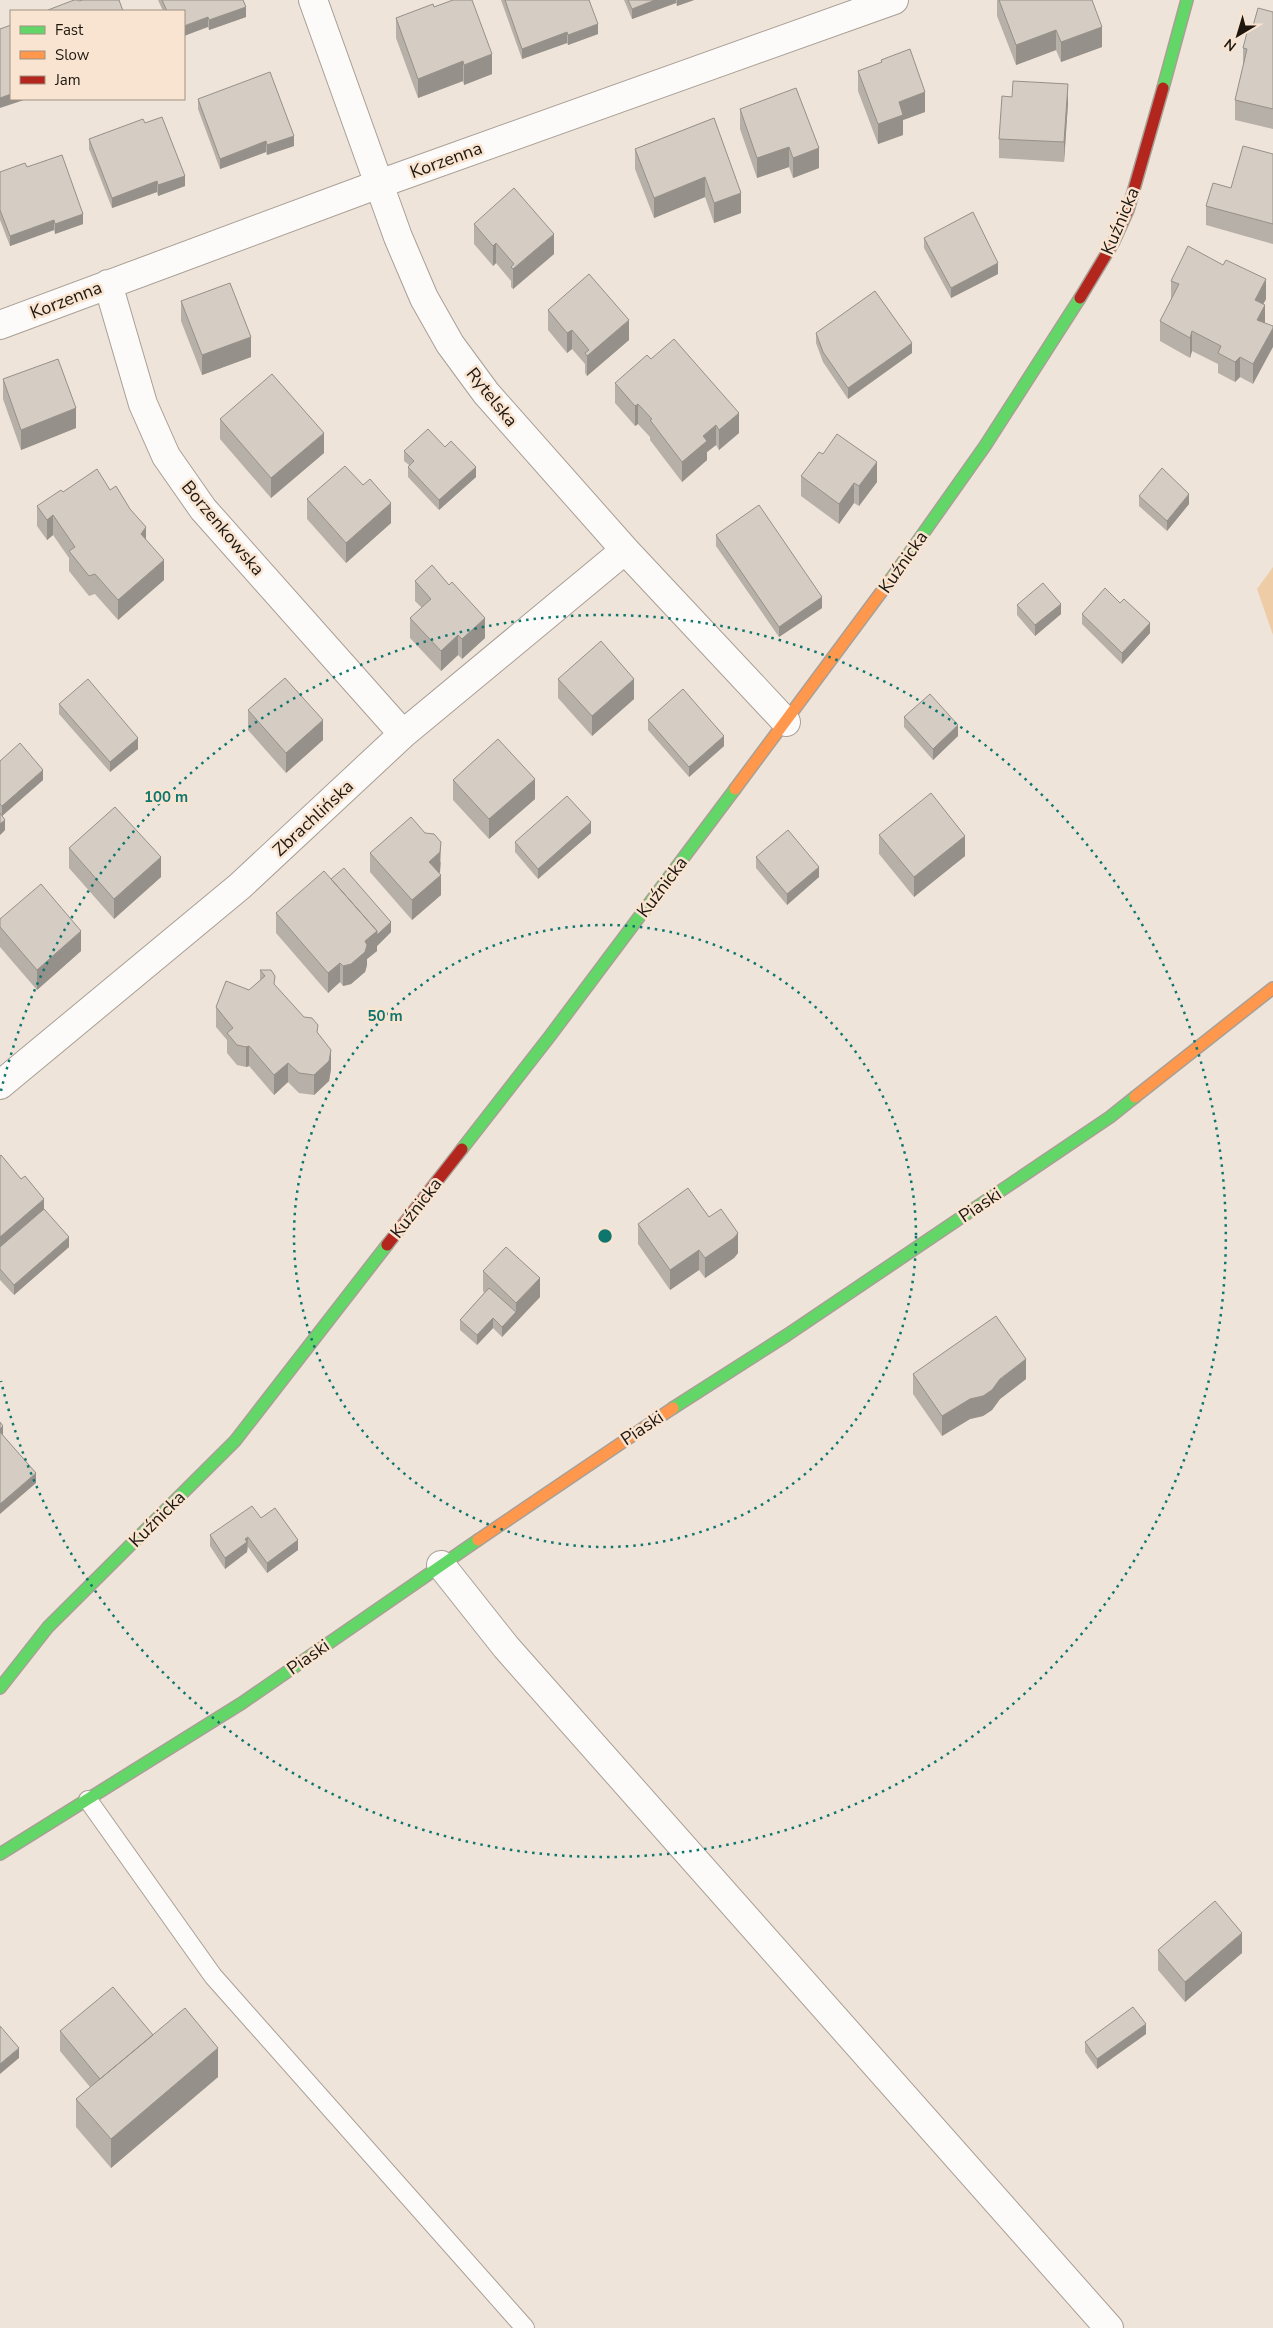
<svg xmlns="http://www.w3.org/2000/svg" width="1273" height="2328" font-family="'Nunito Sans',sans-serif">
  <rect width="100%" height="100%" fill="#efe4d9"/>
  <path fill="#eecca6" d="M1273,567V635L1257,589Z"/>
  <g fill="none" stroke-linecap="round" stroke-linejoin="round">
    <defs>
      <path id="lane" d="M88,1800L213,1976L525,2328"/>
      <path id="street" d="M313,0L398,237L424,298L450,344L486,393L625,550L786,722
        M108,284L143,404L166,456L203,509L403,734
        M0,325L379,184L894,0
        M0,1085L240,886L403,734L625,550
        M441,1565L506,1647L1109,2328"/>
      <path id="fast" d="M1163,88L1187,0
        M891,579L985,446L1080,298
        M462,1149L550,1036L735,789
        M673,1408L787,1335L1110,1117L1135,1097
        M0,1688L48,1627L235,1441L387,1245
        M0,1854L242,1703L478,1540"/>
      <path id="slow" d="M735,789L891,579
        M1135,1097L1273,988
        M478,1540L673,1408"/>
      <path id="jam" d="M1080,298L1113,243L1128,210L1163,88
        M387,1245L462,1149"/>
    </defs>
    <use href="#lane" stroke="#a89f96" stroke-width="20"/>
    <use href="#street" stroke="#a89f96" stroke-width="30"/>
    <use href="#fast" stroke="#a89f96" stroke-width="14"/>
    <use href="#slow" stroke="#a89f96" stroke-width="14"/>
    <use href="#jam" stroke="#a89f96" stroke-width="14"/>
    <use href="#lane" stroke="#fdfbf9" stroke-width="18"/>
    <use href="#street" stroke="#fdfbf9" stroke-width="28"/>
    <use href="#fast" stroke="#63d668" stroke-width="11"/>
    <use href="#slow" stroke="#ff974d" stroke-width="11"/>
    <use href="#jam" stroke="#b3261e" stroke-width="11"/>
  </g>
  <path fill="#b7b0a9" d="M158,0H243L246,17L209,30L208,27L184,11H163Z
    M501,0H589L598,34L568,45L567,43L522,59Z
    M624,0H694L677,6L676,3L632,19Z
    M997,0H1092L1102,47L1061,62L1056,50L1016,65L997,16Z
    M434,7L492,74L464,85L463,81L418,98L396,38V18Z
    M1273,12V129L1235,120V100L1243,67V48L1253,26Z
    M881,60L925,112L903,120V135L878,144L858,91V71L881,63Z
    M1012,97L1068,103L1064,162L999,158V139Z
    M198,99L294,146L267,155L266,152L220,169L198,109Z
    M740,109L819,168L793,178L789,167L757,178L740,129Z
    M714,118L741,213L714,223L705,197L654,218L635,169V149Z
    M145,123L185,186L158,196L157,192L112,208L89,149V139Z
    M1273,154V244L1206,225V206L1231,188Z
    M27,167L83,224L55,234L54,230L10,246L0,220V172Z
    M474,224L554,254L513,289L511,287V281L496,263L493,266L474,244Z
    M924,238L998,274L951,298L924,248Z
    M1171,281L1266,299L1263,304L1253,384L1240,377L1235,382L1218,373V364L1192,351L1190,358L1160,341V321L1171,300Z
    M181,301L251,357L202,375L181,321Z
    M548,310L629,340L587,376L585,373V364L572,349L567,353L548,330Z
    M816,333L912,353L848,399L823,362L816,343Z
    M651,359L739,433L719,450L716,445L707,452V460L682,482L650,440V437L638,424L635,426L615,403V383Z
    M3,379L76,428L21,450L3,399Z
    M220,419L324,453L271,498L220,439Z
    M404,451L476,477L439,510L408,477V467L409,465L404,461Z
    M801,476L877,482L859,506L854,503L839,524L801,496Z
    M363,485L391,523L346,563L307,519V499Z
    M110,490L146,540L164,580L118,620L95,594L89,596L69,571V558L53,535L47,540L37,526V506L63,492Z
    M1139,496L1189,504L1167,531L1139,506Z
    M716,535L822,608L779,637L716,546Z
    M415,581L485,638L462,659L458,655L441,671L410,638V618L422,608L415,601Z
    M1017,605L1061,614L1035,636L1017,615Z
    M1082,614L1150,633L1122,664L1082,624Z
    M558,679L634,699L592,736L558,698Z
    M59,704L138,749L110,772L59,714Z
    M248,710L323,740L286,773L248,730Z
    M904,717L958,736L933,760L904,727Z
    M648,720L724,746L689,777L648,730Z
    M0,761L43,780L2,816L5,830L0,835Z
    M453,780L535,799L489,839L453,800Z
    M591,833L538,879L515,852V842Z
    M879,835L965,856L914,897L879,854Z
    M69,848L161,877L114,919L69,868Z
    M370,853L441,862L440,872L439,873L441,895L412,920L370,872Z
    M756,857L819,877L787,905L756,868Z
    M331,879L391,932L377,946V951L367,959V965L365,972L351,984L343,986L340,982L328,993L276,933V913Z
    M0,919L81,951L37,990L0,947Z
    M260,970L275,985L318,1033L331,1069L329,1081L314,1095L299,1093L288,1082L274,1095L249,1066L246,1067L237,1065L227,1053V1040L216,1027V1007L249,990L260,980Z
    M0,1156L44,1209L69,1247L14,1295L0,1280Z
    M709,1217L738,1253L734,1258L705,1278L699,1270L670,1290L638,1244V1224Z
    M483,1271L540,1297L502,1337L493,1328L477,1345L460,1330V1320L484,1293L483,1291Z
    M913,1374L1026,1379L1000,1399L992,1410L983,1416L970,1419L942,1436L913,1394Z
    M261,1518L298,1550L267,1573L248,1547L247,1552L225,1569L210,1546V1535Z
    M1158,1950L1242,1953L1185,2002L1158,1970Z
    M60,2031L153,2035L218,2077L111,2168L76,2127V2099L90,2087L60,2051Z
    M1146,2034L1097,2069L1085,2052V2042Z"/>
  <path fill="#959089" d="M655,0H676V3L632,19V9Z
    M677,0H694L677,6Z
    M246,7V17L209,30V20Z
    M208,17V27L184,36V26Z
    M598,24V34L568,45V35Z
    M1102,27V47L1061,62V42Z
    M1056,30V50L1016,65V45Z
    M567,32V43L522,59V49Z
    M492,54V74L464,85V65Z
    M463,61V81L418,98V79Z
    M1068,84V103L1064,162V142Z
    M925,92V112L903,120V135L878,144V124L899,102Z
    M11,94V99H27L0,108V98Z
    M294,136V146L267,155V145Z
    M266,141V152L220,169V159Z
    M789,147V167L757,178V158Z
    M819,148V168L793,178V158Z
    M185,176V186L158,196V185Z
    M705,177V197L654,218V198Z
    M157,181V192L112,208V198Z
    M741,193V213L714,223V203Z
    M83,214V224L55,234V224Z
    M54,220V230L10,246V236Z
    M554,234V254L513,289V269Z
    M496,243V263L493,266V246Z
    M998,263V274L951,298V288Z
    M1266,279V299L1255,320V300Z
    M1265,305V325L1257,320Z
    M629,320V340L587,376V356Z
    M1273,328V347L1253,384V364Z
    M572,330V349L567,353V333Z
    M1192,331V351L1190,358V338Z
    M251,337V357L202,375V355Z
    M912,343V353L848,399V388Z
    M1240,357V377L1235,382V362Z
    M638,404V424L635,426V406Z
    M76,408V428L21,450V430Z
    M739,413V433L719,450V430Z
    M716,425V445L707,452V460L682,482V462L703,436Z
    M324,433V453L271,498V478Z
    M877,462V482L859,506V486Z
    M476,467V477L439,510V500Z
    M854,483V503L839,524V504Z
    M1189,494V504L1167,531V521Z
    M391,503V523L346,563V543Z
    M53,515V535L47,540V520Z
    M146,527V547L141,534Z
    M164,560V580L118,620V600Z
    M822,597V608L779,637V627Z
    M1061,604V614L1035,636V625Z
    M485,618V638L462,659V639Z
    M1150,623V633L1122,664V653Z
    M458,635V655L441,671V651Z
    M634,679V699L592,736V716Z
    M323,720V740L286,773V753Z
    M958,725V736L933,760V749Z
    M724,736V746L689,777V767Z
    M138,738V749L110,772V762Z
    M43,770V780L2,816V806Z
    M535,779V799L489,839V819Z
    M5,820V830L0,835V824Z
    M591,822V833L538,879V869Z
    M965,836V856L914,897V877Z
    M441,842L440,872L429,882V862Z
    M161,857V877L114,919V899Z
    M819,867V877L787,905V894Z
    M441,875V895L412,920V900Z
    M391,922V932L377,946V951L367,959V965L365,972L351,984L343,986V966L365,941L377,931Z
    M81,931V951L37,990V970Z
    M340,963V982L328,993V973Z
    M249,1046V1066L246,1067V1047Z
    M331,1050V1069L329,1081L314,1095V1075Z
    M288,1063V1082L274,1095V1075Z
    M44,1199V1219L0,1257V1237Z
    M738,1233V1253L734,1258L705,1278V1258Z
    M69,1237V1247L14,1295V1285Z
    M699,1250V1270L670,1290V1270Z
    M540,1278V1297L502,1337V1327L516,1312V1303Z
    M493,1318V1328L477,1345V1335Z
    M1026,1359V1379L1000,1399L992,1410L983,1416L970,1419L942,1436V1416L1000,1379Z
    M3,1426V1436L0,1439V1429Z
    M36,1473V1483L0,1514V1504Z
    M248,1537L247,1552L225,1569V1558Z
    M298,1540V1550L267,1573V1563Z
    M1242,1933V1953L1185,2002V1982Z
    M1146,2024V2034L1097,2069V2059Z
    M19,2048V2058L0,2074V2064Z
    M218,2048V2077L111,2168V2139Z"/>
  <path fill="#d5cdc4" stroke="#959089" d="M74,0H78L79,1L83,0H119L123,11H49L48,10Z
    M162,0H243L246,7L209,20L208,17L184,26V11H167Z
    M453,0H472L492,54L464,65L463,61L418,79L396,18L433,4L434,7Z
    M505,0H589L598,24L568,35L567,32L522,49Z
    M628,0H655L632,9Z
    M999,0H1092L1102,27L1061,42L1056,30L1016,45Z
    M1258,8L1273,12V109L1235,100L1247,49L1243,48L1249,25L1253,26Z
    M11,25V94L0,98V29Z
    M910,49L925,92L899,102L903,115L878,124L858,71L882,62L881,60Z
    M270,72L294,136L267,145L266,141L220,159L198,99Z
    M1013,81L1068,84L1064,142L999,139L1002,96L1012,97Z
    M796,88L819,148L793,158L789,147L757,158L740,109Z
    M162,117L185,176L158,185L157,181L112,198L89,139L143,119L145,123Z
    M714,118L741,193L714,203L705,177L654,198L635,149Z
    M1243,146L1273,154V224L1206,206L1213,183L1231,188Z
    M62,155L83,214L55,224L54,220L10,236L0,210V172L25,163L27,167Z
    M514,188L554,234L513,269L511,267L514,264L496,243L493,246L474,224Z
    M973,212L998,263L951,288L924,238Z
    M1188,246L1223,265L1226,260L1266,279L1255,300L1265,305L1257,320L1273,326V328L1253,364L1240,357L1235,362L1218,353L1221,346L1192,331L1190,338L1160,321L1179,284L1171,281Z
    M589,274L629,320L587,356L585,353L589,350L572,330L567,333L548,310Z
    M230,283L251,337L202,355L181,301Z
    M875,291L912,343L848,388L823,352L816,333Z
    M674,339L739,413L719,430L716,425L703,436L707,441L682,462L650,420L652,419L638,404L635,406L615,383L647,355L651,359Z
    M58,359L76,408L21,430L3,379Z
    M272,374L324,433L271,478L220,419Z
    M428,429L445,447L451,441L476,467L439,500L408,467L414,461L404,451Z
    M837,434L877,462L859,486L854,483L839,504L801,476L819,452L823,454Z
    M345,466L363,485L370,479L391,503L346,543L307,499Z
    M1162,468L1189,494L1167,521L1139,496Z
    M97,469L110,490L116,486L130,509L146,527L141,534L164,560L118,600L95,574L89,576L69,551L75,547L53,515L47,520L37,506L61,490L63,492Z
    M759,505L822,597L779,627L716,535Z
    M432,565L449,585L452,582L485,618L462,639L458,635L441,651L410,618L431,599L415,581Z
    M1043,583L1061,604L1035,625L1017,605Z
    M1105,588L1120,603L1124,599L1150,623L1122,653L1082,614Z
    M601,641L634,679L592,716L558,679Z
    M285,678L323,720L286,753L248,710Z
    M88,679L138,738L110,762L59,704Z
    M683,689L724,736L689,767L648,720Z
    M930,694L958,725L933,749L904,717Z
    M498,739L535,779L489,819L453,780Z
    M20,743L43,770L2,806L0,804V761Z
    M931,793L965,836L914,877L879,835Z
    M567,796L591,822L538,869L515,842Z
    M115,807L161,857L114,899L69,848Z
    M0,813L5,820L0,824Z
    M411,817L425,833L434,834L441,842L440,852L429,862L441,875L412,900L370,853Z
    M788,830L819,867L787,894L756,857Z
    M344,868L391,922L377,935V931L331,879Z
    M324,871L377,931L365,941L367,945L365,952L351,964L343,966L340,963L328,973L276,913Z
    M41,884L81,931L37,970L0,927V919Z
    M260,970H271L275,976L274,984L304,1017L312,1018L318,1025L317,1032L331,1050L329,1061L314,1075L299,1073L288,1063L274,1075L249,1046L246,1047L237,1045L227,1033L233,1028L216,1007L226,981L249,990L265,976Z
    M1,1155L21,1179L25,1176L44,1199L0,1237V1156Z
    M688,1188L709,1217L721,1209L738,1233L734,1238L705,1258L699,1250L670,1270L638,1224Z
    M44,1209L69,1237L14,1285L0,1269V1247Z
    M506,1247L540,1278L516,1303L483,1271Z
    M489,1288L516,1312L502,1327L493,1318L477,1335L460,1320Z
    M996,1316L1026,1359L1000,1379L992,1390L983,1396L970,1399L942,1416L913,1374Z
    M0,1422L3,1426L0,1429Z
    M0,1432L36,1473L0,1504Z
    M252,1506L261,1518L275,1508L298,1540L267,1563L248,1537L245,1539L247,1542L225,1558L210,1535Z
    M1215,1901L1242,1933L1185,1982L1158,1950Z
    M113,1987L153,2035L100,2079L60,2031Z
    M1133,2007L1146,2024L1097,2059L1085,2042Z
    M185,2008L218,2048L111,2139L76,2099Z
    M0,2026L19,2048L0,2064Z"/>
  <g fill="none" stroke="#0f766e" stroke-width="2.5" stroke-dasharray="2.5 5">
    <circle cx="605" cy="1236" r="311"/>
    <path d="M1 1091A621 621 0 1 1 1 1381"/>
  </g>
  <g text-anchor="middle" stroke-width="5" stroke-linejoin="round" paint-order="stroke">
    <g font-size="18" fill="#1e1710" stroke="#f8e4d0">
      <text transform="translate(446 160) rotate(-20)" y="6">Korzenna</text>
      <text transform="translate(1120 221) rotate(-67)" y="6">Kuźnicka</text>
      <text transform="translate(66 300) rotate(-21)" y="6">Korzenna</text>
      <text transform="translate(492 397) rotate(51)" y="6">Rytelska</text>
      <text transform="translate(223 528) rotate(50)" y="6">Borzenkowska</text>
      <text transform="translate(903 562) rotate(-55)" y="6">Kuźnicka</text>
      <text transform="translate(313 818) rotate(-43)" y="6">Zbrachlińska</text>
      <text transform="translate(662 887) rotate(-53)" y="6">Kuźnicka</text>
      <text transform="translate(980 1205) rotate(-34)" y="6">Piaski</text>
      <text transform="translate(416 1208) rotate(-52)" y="6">Kuźnicka</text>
      <text transform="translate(642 1428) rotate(-34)" y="6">Piaski</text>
      <text transform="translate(157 1519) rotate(-45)" y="6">Kuźnicka</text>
      <text transform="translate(308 1657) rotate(-35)" y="6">Piaski</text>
    </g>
  </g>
  <circle cx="605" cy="1236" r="8" fill="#0f766e" stroke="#f8e4d0" stroke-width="2.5"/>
  <g font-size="15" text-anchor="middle" font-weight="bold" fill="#0f766e" stroke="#f8e4d0" stroke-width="5" stroke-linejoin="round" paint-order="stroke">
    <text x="166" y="802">100 m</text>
    <text x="385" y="1021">50 m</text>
  </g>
  <rect x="10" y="10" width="175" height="90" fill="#f8e4d0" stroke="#a19283"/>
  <rect x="20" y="26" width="25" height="8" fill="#63d668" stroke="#a19283"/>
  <text x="55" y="35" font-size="15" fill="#1e1710">Fast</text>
  <rect x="20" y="51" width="25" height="8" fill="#ff974d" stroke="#a19283"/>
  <text x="55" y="60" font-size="15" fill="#1e1710">Slow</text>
  <rect x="20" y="76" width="25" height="8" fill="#b3261e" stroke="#a19283"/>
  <text x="55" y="85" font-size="15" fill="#1e1710">Jam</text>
  <g transform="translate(1238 35) rotate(218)" stroke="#f8e4d0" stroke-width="4" paint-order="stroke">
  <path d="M0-4L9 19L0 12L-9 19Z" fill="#1e1710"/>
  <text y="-8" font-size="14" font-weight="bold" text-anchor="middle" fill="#1e1710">N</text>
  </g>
</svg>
